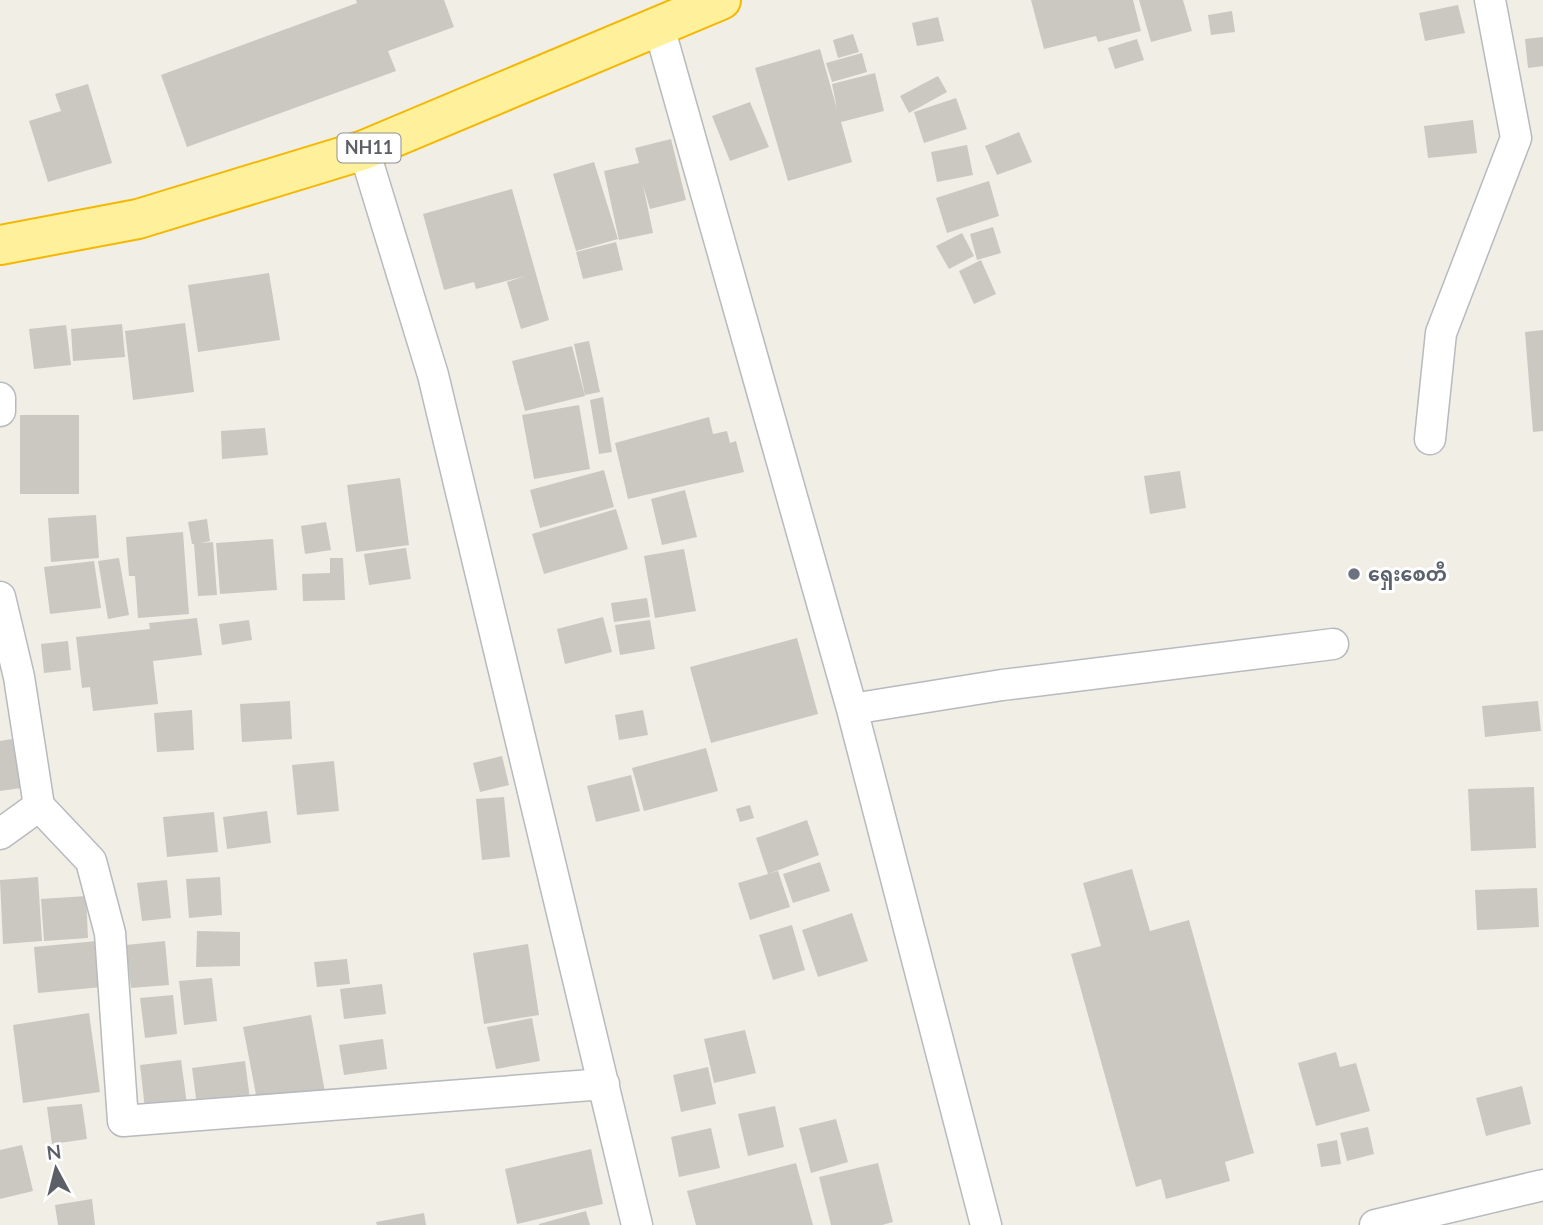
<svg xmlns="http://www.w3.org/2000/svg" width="1543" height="1225" font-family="Lato,'Noto Sans Myanmar',sans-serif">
  <rect width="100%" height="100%" fill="#f0eee5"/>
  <path fill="#cbc8c2" d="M356,0H444L454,27L388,51L396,71L187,147L161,75L357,3Z
    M1031,0H1133L1141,31L1098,42L1096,36L1044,49Z
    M1139,0H1183L1192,31L1151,42Z
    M1458,5L1465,33L1425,41L1419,13Z
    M1232,11L1235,32L1211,35L1208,15Z
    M938,17L944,41L917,46L912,23Z
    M853,34L859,52L838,58L833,40Z
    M1543,37V66L1528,68L1525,39Z
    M1137,39L1144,60L1115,69L1108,48Z
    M820,49L837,109L832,84L875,73L884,111L841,122L852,162L788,181L755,68Z
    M862,53L867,72L832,82L826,63Z
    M938,76L947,92L909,113L900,96Z
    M88,84L112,163L48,182L29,121L61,111L55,94Z
    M956,98L967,129L924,143L914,112Z
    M750,102L769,147L730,161L712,116Z
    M1473,120L1477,153L1428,158L1424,126Z
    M1019,132L1032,162L997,175L985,146Z
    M671,139L686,200L650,209L643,185L653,233L619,240L604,171L639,163L635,148Z
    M967,145L973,175L937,182L931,152Z
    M594,162L618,239L576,251L553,174Z
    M989,181L999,216L947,233L936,198Z
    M512,189L549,320L521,329L507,282L525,276L476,289L474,282L444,290L423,214Z
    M993,227L1001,253L977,260L970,234Z
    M962,233L974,256L949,269L936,246Z
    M616,242L623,270L583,279L576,252Z
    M981,260L996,294L974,304L959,271Z
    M269,273L280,340L198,352L188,285Z
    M185,323L194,392L133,400L125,331Z
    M122,324L125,357L73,361L71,329Z
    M66,325L71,365L34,369L29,329Z
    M1543,330V431L1533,432L1525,332Z
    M589,341L600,392L585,395L574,344Z
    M572,346L585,396L525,411L512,361Z
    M603,397L612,452L599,454L590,400Z
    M579,405L590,469L534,479L522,415Z
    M20,415H79V494H20Z
    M709,417L713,434L727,431L730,443L736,441L744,472L628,499L615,443Z
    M265,428L268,455L222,459L221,431Z
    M604,470L614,507L540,528L530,490Z
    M1180,471L1186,508L1150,514L1144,476Z
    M400,478L409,545L356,552L347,485Z
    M685,490L697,537L662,545L651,499Z
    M616,509L628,549L544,574L532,534Z
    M96,515L99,558L51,562L48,518Z
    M207,519L210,541L201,543L213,542L217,595L198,596L194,544H192L188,522Z
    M326,522L331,550L305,554L301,526Z
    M183,532L189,614L138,618L135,576H129L126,537Z
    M273,539L277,590L220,594L216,543Z
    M406,548L411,579L369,585L364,554Z
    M684,549L696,611L655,618L644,556Z
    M119,558L129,615L108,619L98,561Z
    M330,558H343L345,600L303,601L302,574L330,573Z
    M94,561L101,608L50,614L44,567Z
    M647,598L650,617L614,622L611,603Z
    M603,617L612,652L565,664L557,629Z
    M197,618L202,655L153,661L158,704L93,711L90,687L82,688L76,637L150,629L149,623Z
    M249,620L252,640L222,645L219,624Z
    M650,620L655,649L620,655L615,625Z
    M797,638L818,714L711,743L690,667Z
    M68,641L71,670L44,673L41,644Z
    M290,701L292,739L242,742L240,704Z
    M1538,701L1541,731L1485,737L1482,706Z
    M192,710L194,750L157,752L154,713Z
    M643,710L648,735L619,740L615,715Z
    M12,739L21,788L0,791V741Z
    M706,748L718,791L644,811L632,768Z
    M502,756L509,785L480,792L473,763Z
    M334,761L339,811L297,815L292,765Z
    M631,775L640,811L596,822L587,786Z
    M1534,787L1536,848L1471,851L1468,789Z
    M504,797L510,857L482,860L476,799Z
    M750,805L754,818L740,822L736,809Z
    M267,811L271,843L227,849L223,817Z
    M214,812L218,852L167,857L163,817Z
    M807,820L819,855L768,874L756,838Z
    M820,862L830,891L793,903L783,874Z
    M1132,869L1150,931L1189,920L1254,1153L1225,1162L1230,1181L1166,1199L1161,1179L1136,1187L1071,954L1101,946L1083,883Z
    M778,871L790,907L750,920L738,883Z
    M38,877L42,941L3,944L0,880Z
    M220,877L222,915L189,918L186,879Z
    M167,880L171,918L142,921L137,883Z
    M1537,888L1539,927L1477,930L1475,890Z
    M86,896L88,938L44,941L41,899Z
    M852,913L868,961L818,977L802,930Z
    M792,925L805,970L773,980L759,935Z
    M197,931L240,932V966L196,967Z
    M97,941L102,987L38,993L34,947Z
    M165,941L169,985L131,988L126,945Z
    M528,944L539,1015L484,1024L473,953Z
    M347,959L350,984L317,987L314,962Z
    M212,978L217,1021L184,1025L179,981Z
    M382,984L386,1014L344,1019L340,989Z
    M173,995L177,1034L145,1038L140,998Z
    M89,1013L100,1092L23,1103L13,1025Z
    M311,1015L325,1092L258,1105L243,1027Z
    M532,1018L540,1061L496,1069L487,1027Z
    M745,1030L756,1073L714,1083L704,1039Z
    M383,1039L387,1069L344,1075L339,1045Z
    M1336,1052L1340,1067L1356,1063L1370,1111L1316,1126L1298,1063Z
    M181,1060L187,1104L145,1109L140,1065Z
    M245,1061L251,1107L198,1113L192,1068Z
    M708,1067L716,1104L681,1112L673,1075Z
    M1522,1086L1531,1124L1486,1136L1476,1098Z
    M82,1104L87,1139L52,1144L47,1107Z
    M775,1106L784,1147L748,1156L738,1114Z
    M836,1119L848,1162L811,1173L799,1128Z
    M1368,1127L1374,1154L1347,1161L1340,1133Z
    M711,1128L720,1168L679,1177L671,1137Z
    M1337,1140L1341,1164L1321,1167L1317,1144Z
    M22,1145L33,1191L0,1199V1150Z
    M591,1149L603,1204L517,1224L505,1169Z
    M796,1163L813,1225H696L687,1191Z
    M878,1163L893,1222L882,1225H831L819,1177Z
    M92,1199L95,1225H58L55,1205Z
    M586,1211L590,1225H539V1224Z
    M424,1213L426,1225H377L376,1222Z"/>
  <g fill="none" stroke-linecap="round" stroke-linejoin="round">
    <defs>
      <path id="minor" d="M659,27L852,709L986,1225
        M364,150L433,375L637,1225
        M0,398V411
        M1430,439L1441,333L1516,138L1490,0
        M0,597L19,677L39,806L91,861L110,933L123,1121L604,1084
        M852,709L1002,685L1333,644
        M0,834L39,806
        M1375,1225L1543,1185"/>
      <path id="trunk" d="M0,245L138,219L364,150L721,0"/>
    </defs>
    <use href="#minor" stroke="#b7babf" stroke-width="33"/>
    <use href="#trunk" stroke="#f4b800" stroke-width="42"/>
    <use href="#minor" stroke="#fff" stroke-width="30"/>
    <use href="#trunk" stroke="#fff09b" stroke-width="38"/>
  </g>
  <circle fill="#6b7280" stroke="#fff" stroke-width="2.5" cx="1354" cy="574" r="7"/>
  <g text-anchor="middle" stroke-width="6" stroke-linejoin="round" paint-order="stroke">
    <rect fill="#fff" stroke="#8d9094" stroke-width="2" x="337.5" y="133.5" width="63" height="29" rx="5"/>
    <g font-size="18" font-weight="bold" fill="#5c6066">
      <text x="369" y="154">NH11</text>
    </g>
    <g font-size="19" font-weight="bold" fill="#5b616d" stroke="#fff" text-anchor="start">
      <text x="1368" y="581">ရှေးစေတီ</text>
    </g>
  </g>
  <g transform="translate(56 1169) rotate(353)" stroke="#ffffff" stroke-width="5" paint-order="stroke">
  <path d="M0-5L12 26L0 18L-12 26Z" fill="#5c6066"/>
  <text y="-10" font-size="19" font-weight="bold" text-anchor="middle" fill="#5c6066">N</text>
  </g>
</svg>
